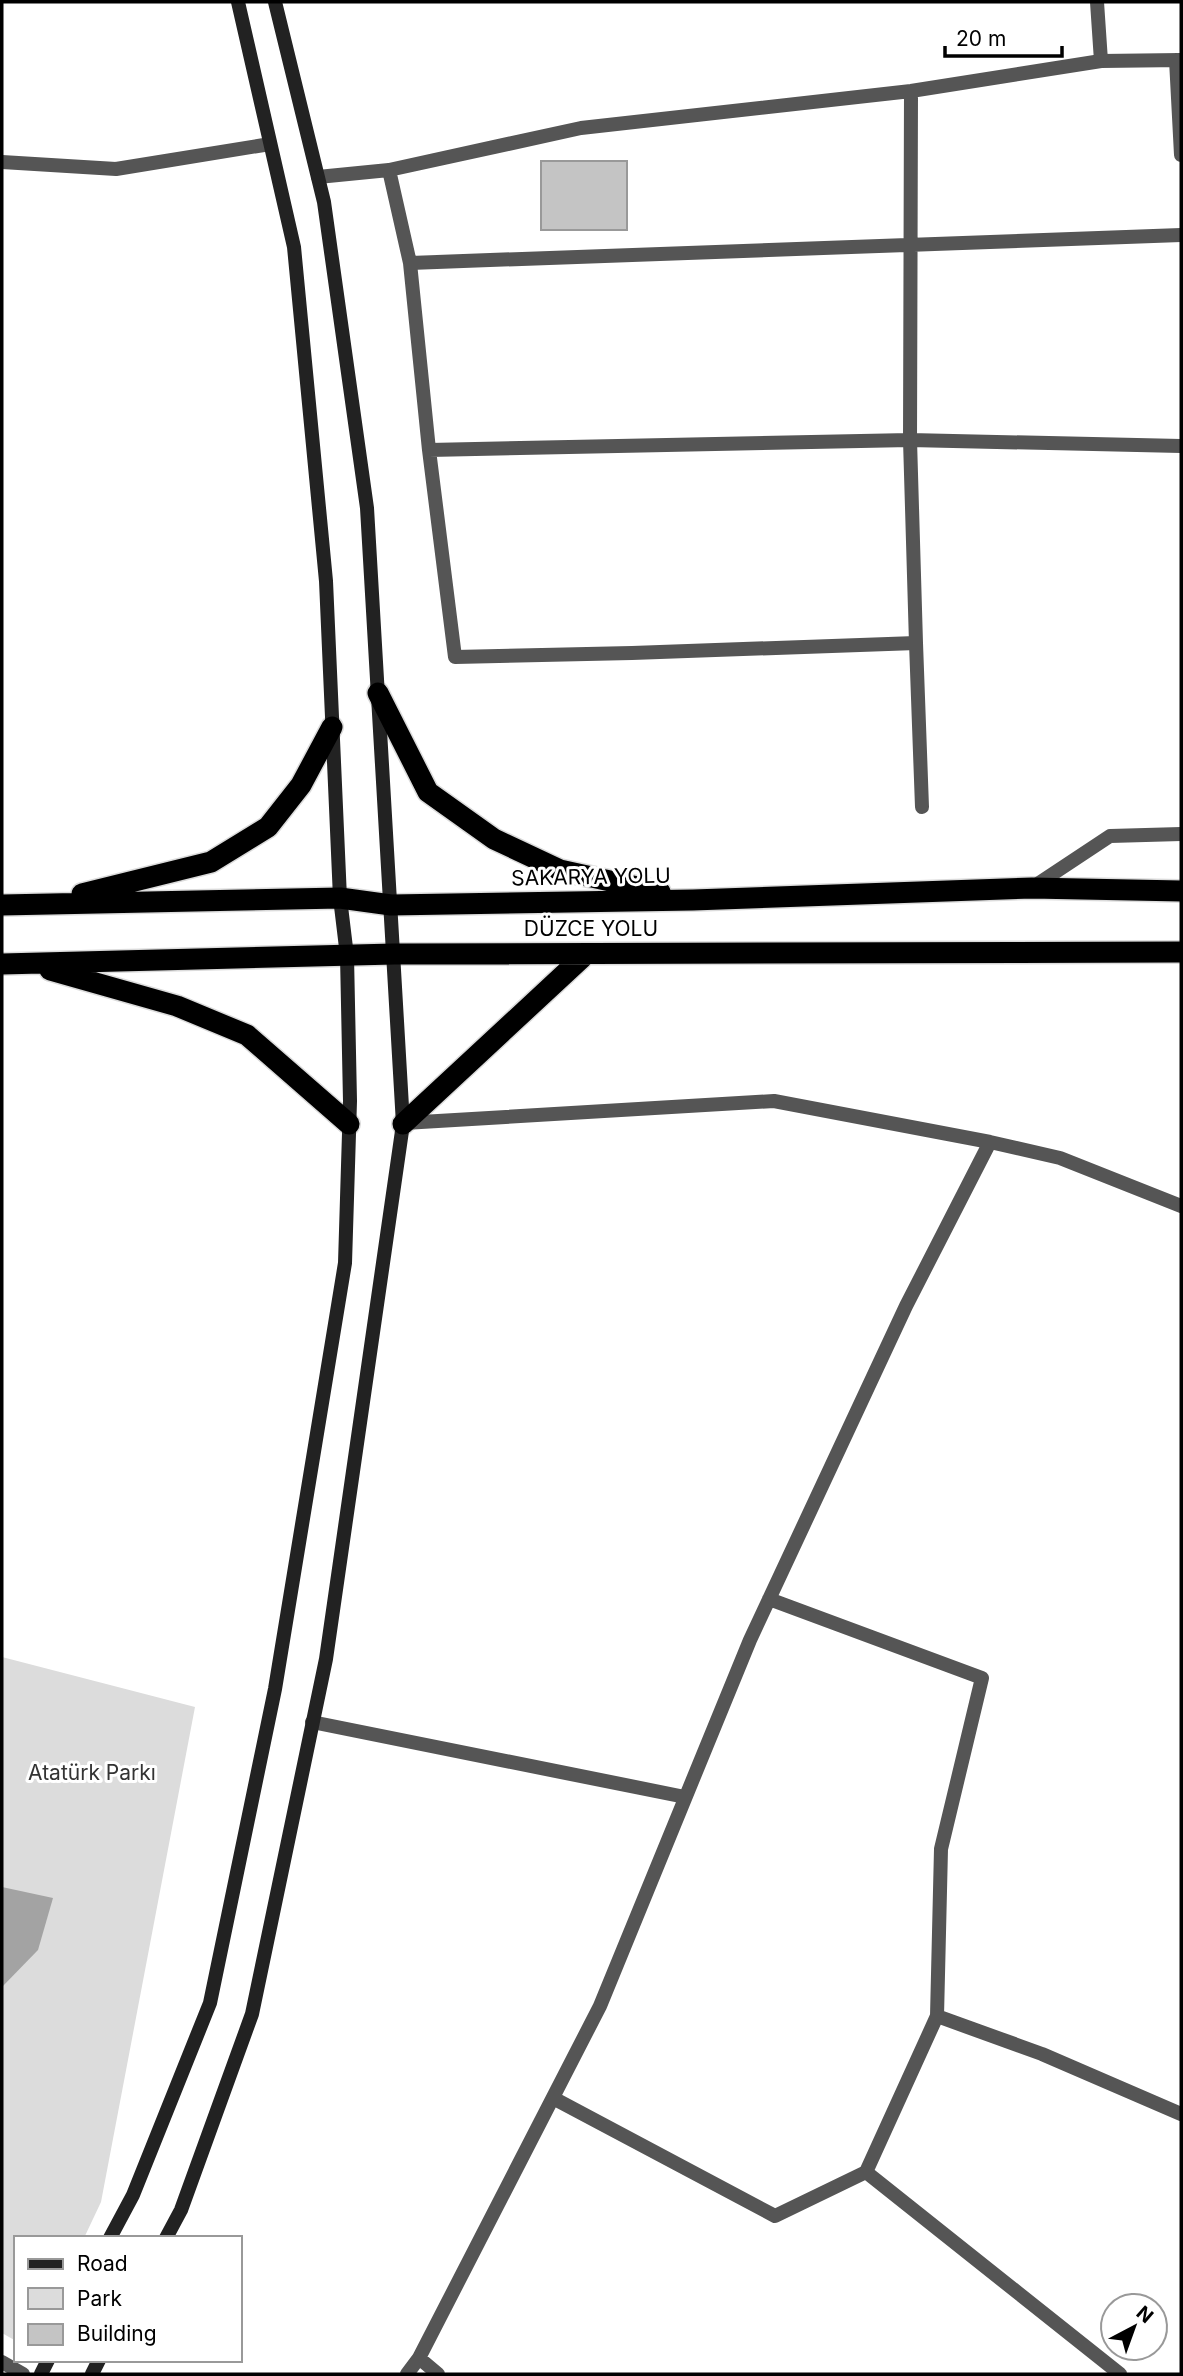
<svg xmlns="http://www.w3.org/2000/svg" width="1183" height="2376" font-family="Inter,sans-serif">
  <rect width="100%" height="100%" fill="#fff"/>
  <path fill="#dcdcdc" d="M2,1657L195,1707L101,2202L84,2238H16V2341L2,2333Z"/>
  <path fill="#a3a3a3" d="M2,1887L53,1898L38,1950L2,1987Z"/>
  <path fill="#c4c4c4" stroke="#999" stroke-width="2" d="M541,161H627V230H541Z"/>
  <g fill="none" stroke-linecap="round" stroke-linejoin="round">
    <defs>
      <path id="highway" d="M378,693L428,792L494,839L560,870L660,892
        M82,894L211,862L268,827L301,785L332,727
        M2,905L340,898L391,905L693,900L1032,888L1181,891
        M2,964L394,954L1181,952
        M50,970L177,1006L247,1035L349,1124
        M403,1124L586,954"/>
    </defs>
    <use href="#highway" stroke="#dbdbdb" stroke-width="24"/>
    <path stroke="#555" stroke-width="14" d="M1097,2L1101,61
      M1176,60L1181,155
      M911,91L910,440L916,643
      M2,162L116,169L270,144
      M389,170L410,263L429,450L455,657L632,653L916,643L922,807
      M318,177L389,170L581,128L911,91L1101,61L1181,60
      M410,263L1181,235
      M429,450L910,440L1181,446
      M1033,887L1110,836L1181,834
      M404,1123L774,1101L990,1142L1060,1158L1181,1206
      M769,1599L982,1678L941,1849L937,2016L1042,2054L1181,2114
      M312,1722L685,1797
      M553,2098L775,2216L866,2172L937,2016
      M866,2172L1120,2374
      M419,2358L438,2374
      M2,2362L23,2374
      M407,2374L419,2358L600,2006L750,1640L906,1306L990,1142"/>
    <path stroke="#222" stroke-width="14" d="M110,2238L133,2195L210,2003L275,1689L345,1263L350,1101L347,956L340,898L326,581L294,247L238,2
      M166,2238L181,2210L252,2014L326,1659L403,1124L367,508L324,202L275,2
      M41,2374L48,2360
      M92,2374L99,2360"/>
    <use href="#highway" stroke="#000" stroke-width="21"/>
  </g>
  <g text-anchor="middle" stroke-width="6" stroke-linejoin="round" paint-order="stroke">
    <g font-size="21" fill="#000" stroke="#fff">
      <text transform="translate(591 877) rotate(-1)" y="7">SAKARYA YOLU</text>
      <text x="591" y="936">DÜZCE YOLU</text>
    </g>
    <g font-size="21" fill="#333" stroke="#fff">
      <text x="92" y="1780">Atatürk Parkı</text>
    </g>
  </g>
  <rect width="1183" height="2376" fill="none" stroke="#000000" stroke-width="7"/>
  <rect x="14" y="2236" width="228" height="126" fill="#ffffff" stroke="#999999" stroke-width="2"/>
  <rect x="28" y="2259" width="35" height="10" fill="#222222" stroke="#999999" stroke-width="2"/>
  <text x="77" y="2271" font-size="21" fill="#000000">Road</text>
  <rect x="28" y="2288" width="35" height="21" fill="#dcdcdc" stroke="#999999" stroke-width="2"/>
  <text x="77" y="2306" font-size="21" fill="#000000">Park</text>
  <rect x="28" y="2324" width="35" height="21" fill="#c4c4c4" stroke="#999999" stroke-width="2"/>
  <text x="77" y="2341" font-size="21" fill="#000000">Building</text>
  <g transform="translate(1134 2327) rotate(41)"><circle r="33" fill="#ffffff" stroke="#999999" stroke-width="2"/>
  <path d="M0-5L12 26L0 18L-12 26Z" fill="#000000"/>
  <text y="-10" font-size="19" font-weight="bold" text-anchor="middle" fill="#000000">N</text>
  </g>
  <path d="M945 46v10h117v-10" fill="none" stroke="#000000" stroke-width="3.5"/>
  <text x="956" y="46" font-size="21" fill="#000000" stroke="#ffffff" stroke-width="5" paint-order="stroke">20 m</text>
</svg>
